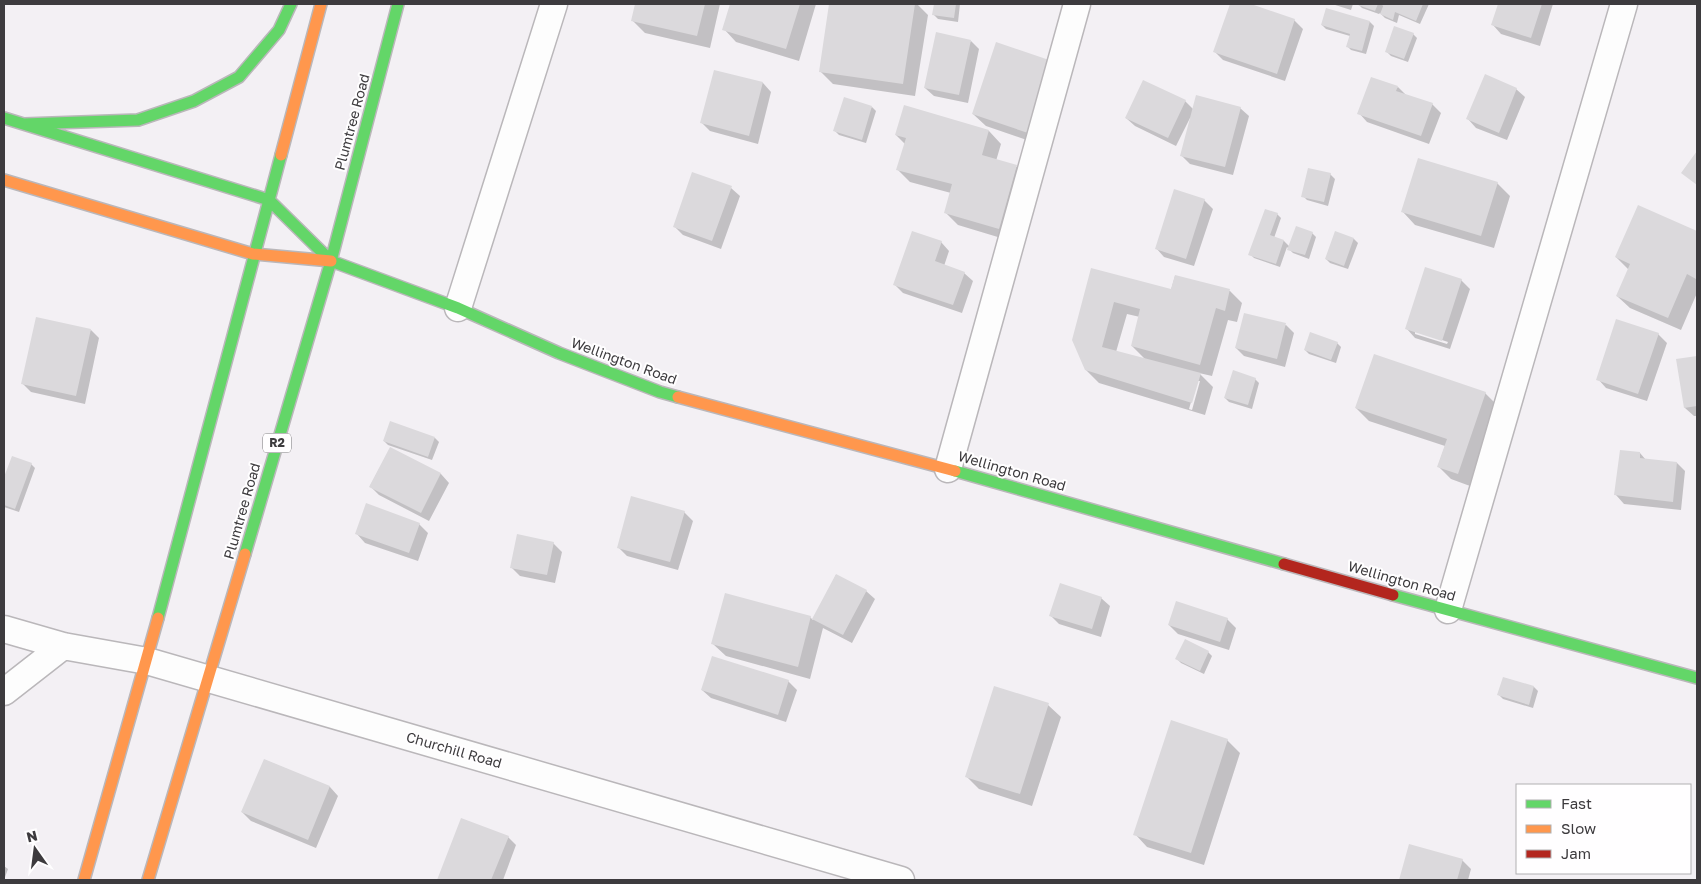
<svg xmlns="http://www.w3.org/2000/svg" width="1701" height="884" font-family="'Golos Text',sans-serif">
  <rect width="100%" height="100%" fill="#f3f0f4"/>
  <path fill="#0003" fill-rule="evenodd" d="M636,4H720L710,48L645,33L632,20Z
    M731,4H816L799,61L736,42L724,29Z
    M831,4H917L928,15L915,96L833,84L820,71Z
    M936,4H960L958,22L938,19L934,15Z
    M1232,4H1247L1294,20L1303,29L1285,81L1223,60L1215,52Z
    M1332,4H1353L1351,10Z
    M1358,4H1383L1382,5L1385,6V4H1429L1420,24L1399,15L1397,23L1385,18L1380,13L1379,14L1362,8Z
    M1500,4H1553L1540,46L1501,34L1493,25Z
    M1326,10L1370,22L1374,26L1366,54L1351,50L1347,46L1350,36L1326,29L1322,25Z
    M1413,34L1417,38L1408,62L1391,56L1387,52Z
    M971,41L979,49L968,103L934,96L925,88Z
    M1052,62L1041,145L986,126L973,114Z
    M715,71L763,83L771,92L758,144L710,131L701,122Z
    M1398,87L1406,95L1432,104L1441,113L1429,144L1367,122L1359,113Z
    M1516,89L1525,97L1507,140L1476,128L1468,119Z
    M1185,101L1193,109L1240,108L1249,116L1233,175L1190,164L1181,155L1191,118H1190L1176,146L1135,126L1126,118Z
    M872,107L876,111L866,143L839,135L835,131Z
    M989,131L1001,144L996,161L1017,167L1029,179L1011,241L958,225L946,213L951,193L910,182L898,170L905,144L896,135Z
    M1330,174L1335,179L1328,206L1307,200L1303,196Z
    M1497,183L1510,196L1494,248L1415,225L1403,212Z
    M731,188L740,196L721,249L683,235L674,226Z
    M1204,200L1213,209L1194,266L1164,257L1156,248Z
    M1638,207L1697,232V293L1681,330L1630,308L1617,296L1629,270L1616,257Z
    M1277,214L1281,218L1274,238L1284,241L1290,247L1312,233L1316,237L1309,259L1293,253L1287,247L1280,267L1254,258L1250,254Z
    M1336,233L1354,239L1358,243L1348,269L1330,263L1326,259Z
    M941,242L949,251L944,266L964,273L973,281L962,313L903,293L895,285Z
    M1092,269L1171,290L1175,276L1230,291L1242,303L1237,322L1228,320L1212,376L1199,373L1213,387L1205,415L1099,383L1086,370ZM1127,314L1140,317L1132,346L1146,360L1116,352ZM1197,381H1200L1192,410L1189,409Z
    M1461,280L1470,289L1450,349L1415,338L1407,329ZM1415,331L1448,342L1447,344L1415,334Z
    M1286,325L1294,333L1285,367L1244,356L1236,348Z
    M91,330L99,338L85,404L31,392L23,384Z
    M1658,334L1667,343L1647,401L1606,388L1598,379Z
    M1337,343L1341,347L1336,363L1309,354L1305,350Z
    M1697,357V416H1694L1685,408L1677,360Z
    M1255,379L1259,383L1252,409L1229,402L1225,398Z
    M1485,393L1498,406L1470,486L1451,479L1438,466L1445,446L1369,421L1356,408Z
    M435,438L439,442L432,460L388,445L384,441Z
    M390,449L441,474L449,483L429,521L379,495L370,486Z
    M1640,453L1646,460L1677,463L1685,471L1681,510L1624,504L1616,495Z
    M12,458L31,464L35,468L19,512L4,507V481Z
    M684,512L693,521L678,570L627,556L618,547Z
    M419,524L428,533L418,561L365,543L357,534Z
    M553,543L562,552L555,583L520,576L511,567Z
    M836,575L866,591L875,599L852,643L823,628L810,679L726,656L713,644L810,617L813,620Z
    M1101,598L1110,606L1101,637L1059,624L1051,616Z
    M1227,619L1236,628L1229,650L1178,634L1169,625Z
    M1208,652L1212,656L1204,674L1181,663L1177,659Z
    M1504,678L1534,687L1538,691L1533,708L1503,699L1499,695Z
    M788,681L797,690L786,722L711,698L702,690Z
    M1048,705L1061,717L1032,806L979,789L966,776Z
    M1227,740L1240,753L1204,865L1147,847L1135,834Z
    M265,760L330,787L338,796L316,848L251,821L242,812Z
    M462,819L508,837L516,845L503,880H439Z
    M1410,846L1462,860L1471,869L1468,880H1400Z
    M4,866L8,869L4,880Z"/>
  <path fill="#dbd9dc" d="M635,4H705L697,36L631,21Z
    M730,4H800L786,49L722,30Z
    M829,4H915L903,84L819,72Z
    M934,4H956L954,18L932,15Z
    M1230,4H1251L1295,19L1277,74L1213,52Z
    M1355,4H1378L1375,11Z
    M1384,4H1423L1416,21L1395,12L1393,20L1380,14Z
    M1498,4H1542L1531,38L1491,25Z
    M1326,8L1370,21L1362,51L1346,47L1350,34L1321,25Z
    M1394,26L1414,33L1404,59L1385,52Z
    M936,32L971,40L959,95L924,88Z
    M996,42L1052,61L1028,133L972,114Z
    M714,70L763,82L749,136L700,123Z
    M1485,74L1517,88L1499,133L1466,119Z
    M1371,77L1398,86L1396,91L1433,103L1421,136L1357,114Z
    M1143,80L1186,100L1168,138L1125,118Z
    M1196,95L1241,107L1225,167L1180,156Z
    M844,97L872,106L862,140L833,131Z
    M904,105L989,130L982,155L1017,165L999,229L944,213L952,184L896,170L906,138L895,135Z
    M1697,151V185L1681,173Z
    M1418,158L1498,182L1481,236L1401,212Z
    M1308,168L1331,173L1324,202L1301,197Z
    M692,172L732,186L712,241L673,227Z
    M1174,189L1205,199L1186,259L1155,249Z
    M1638,205L1697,231V277L1696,279L1687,274L1668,318L1616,296L1630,264L1615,257Z
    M1265,209L1278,213L1270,235L1284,240L1276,264L1248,255Z
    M1296,226L1313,232L1305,255L1287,250Z
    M912,231L942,241L935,261L965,272L953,305L893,285Z
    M1335,231L1354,238L1344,266L1325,259Z
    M1425,267L1462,279L1442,341L1405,329Z
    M1091,268L1171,289L1175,275L1230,289L1225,311L1216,308L1200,365L1131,346L1140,309L1114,302L1102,347L1201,373L1192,403L1085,370L1072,340Z
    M1244,313L1286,323L1277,359L1235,348Z
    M36,317L91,329L76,396L21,384Z
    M1616,319L1659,333L1638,394L1596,380Z
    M1310,332L1338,342L1331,360L1304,350Z
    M1374,354L1486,392L1458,474L1437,467L1447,439L1355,408Z
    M1697,356V406L1684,408L1676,359Z
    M1233,370L1256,378L1248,405L1224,398Z
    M390,421L435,437L428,457L383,441Z
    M390,447L441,473L421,513L369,487Z
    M1620,450L1640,452V458L1677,462L1673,502L1614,495Z
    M12,456L32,463L15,509L4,505V477Z
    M631,496L685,511L670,562L617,548Z
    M366,503L420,523L409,553L355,534Z
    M517,534L554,542L547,575L510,568Z
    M836,574L867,590L843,635L812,619Z
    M1060,583L1102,597L1092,629L1049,616Z
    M725,593L811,616L798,667L711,644Z
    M1176,601L1228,618L1220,642L1168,625Z
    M1185,639L1209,651L1200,671L1175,659Z
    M712,656L789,680L778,715L701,690Z
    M1503,677L1534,686L1529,705L1497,695Z
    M994,686L1049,703L1020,794L965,777Z
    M1171,720L1228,739L1191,853L1133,835Z
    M264,759L330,786L308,840L241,812Z
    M461,818L509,836L491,880H437Z
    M1409,844L1463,859L1457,880H1399Z"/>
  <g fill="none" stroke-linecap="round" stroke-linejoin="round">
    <defs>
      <path id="street" d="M458,308L554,4
        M948,469L1077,4
        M1448,610L1624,4
        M4,629L63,646L147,661L901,880
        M4,692L63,646"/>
      <path id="fast" d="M4,118L269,200L331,261
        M24,124L138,120L194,101L239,77L279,30L291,4
        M331,261L458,308L559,353L660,392L678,397
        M955,471L1284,564
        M245,554L331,261L398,4
        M1393,595L1697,678
        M158,618L281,155"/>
      <path id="slow" d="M281,155L321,4
        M4,180L253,254L331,261
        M678,397L955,471
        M84,880L158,618
        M148,880L245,554"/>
      <path id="jam" d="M1284,564L1393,595"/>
    </defs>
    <use href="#street" stroke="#bab7ba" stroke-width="29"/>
    <use href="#fast" stroke="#bab7ba" stroke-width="14"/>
    <use href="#slow" stroke="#bab7ba" stroke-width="14"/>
    <use href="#jam" stroke="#bab7ba" stroke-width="14"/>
    <use href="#street" stroke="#fdfdfd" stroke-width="26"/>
    <use href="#fast" stroke="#63d668" stroke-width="11"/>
    <use href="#slow" stroke="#ff974d" stroke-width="11"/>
    <use href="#jam" stroke="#b3261e" stroke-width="11"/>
  </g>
  <g text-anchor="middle" stroke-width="4" stroke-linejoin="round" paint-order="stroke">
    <rect fill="#fffeff" stroke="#777678" stroke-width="1" x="263" y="433.5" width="28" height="19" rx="4"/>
    <g font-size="12" font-weight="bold" fill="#3d3b3e">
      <text x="277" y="447">R2</text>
    </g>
    <g font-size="14" fill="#3d3b3e" stroke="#fffeff">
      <text transform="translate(352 122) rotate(-75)" y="5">Plumtree Road</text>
      <text transform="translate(624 361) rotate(20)" y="5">Wellington Road</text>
      <text transform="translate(1012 471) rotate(16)" y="5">Wellington Road</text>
      <text transform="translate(242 511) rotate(-74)" y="5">Plumtree Road</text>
      <text transform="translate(1402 581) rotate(16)" y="5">Wellington Road</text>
      <text transform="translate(454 750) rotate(16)" y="5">Churchill Road</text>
    </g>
  </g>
  <rect width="1701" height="884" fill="none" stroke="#3d3b3e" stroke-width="10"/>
  <rect x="1516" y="784" width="175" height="90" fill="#fffeff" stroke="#b1b0b2"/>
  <rect x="1526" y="800" width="25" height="8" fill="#63d668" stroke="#b1b0b2"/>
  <text x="1561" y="809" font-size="15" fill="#3d3b3e">Fast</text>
  <rect x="1526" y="825" width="25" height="8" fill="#ff974d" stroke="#b1b0b2"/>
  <text x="1561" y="834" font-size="15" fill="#3d3b3e">Slow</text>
  <rect x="1526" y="850" width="25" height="8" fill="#b3261e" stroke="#b1b0b2"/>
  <text x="1561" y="859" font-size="15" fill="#3d3b3e">Jam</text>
  <g transform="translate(35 849) rotate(346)" stroke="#fffeff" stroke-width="4" paint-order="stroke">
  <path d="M0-4L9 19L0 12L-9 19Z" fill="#3d3b3e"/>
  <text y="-8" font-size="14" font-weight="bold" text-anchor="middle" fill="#3d3b3e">N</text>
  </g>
</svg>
